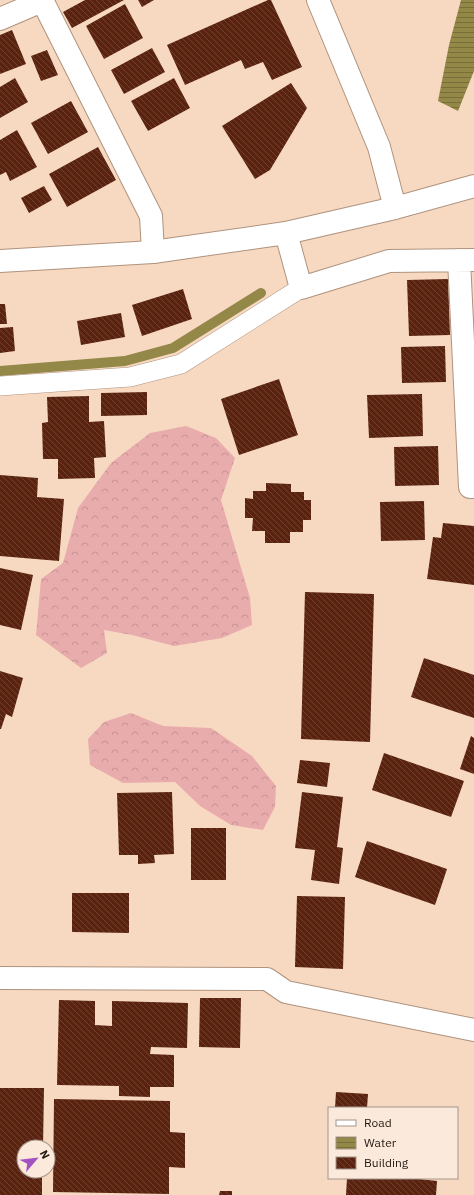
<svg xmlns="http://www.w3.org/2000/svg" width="474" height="1195" font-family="'IBM Plex Sans',sans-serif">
  <defs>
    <pattern id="forest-crowns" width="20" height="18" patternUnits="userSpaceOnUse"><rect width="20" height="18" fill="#e9acad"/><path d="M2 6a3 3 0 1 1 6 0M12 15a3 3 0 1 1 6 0" fill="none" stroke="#c89394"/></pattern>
    <pattern id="water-rules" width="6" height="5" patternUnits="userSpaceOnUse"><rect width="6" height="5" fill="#938847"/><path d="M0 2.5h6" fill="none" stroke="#786e3a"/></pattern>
    <pattern id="building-back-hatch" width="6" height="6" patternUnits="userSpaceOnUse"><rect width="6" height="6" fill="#5a2310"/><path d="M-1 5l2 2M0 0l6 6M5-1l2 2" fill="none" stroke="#6e4131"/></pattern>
  </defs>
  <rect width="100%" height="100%" fill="#f7d9c2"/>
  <path fill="url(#forest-crowns)" d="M186,426L216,438L235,458L221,500L250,598L252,625L222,638L174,646L132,635L104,630L107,653L81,668L36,635L41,579L63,563L78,508L111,463L150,433Z
    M131,713L163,726L211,728L252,756L276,786L275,807L263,830L231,825L200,806L175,782L123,783L90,765L88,739L104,722Z"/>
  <path fill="url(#water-rules)" d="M461,0H474V71L458,111L438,101L449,45Z"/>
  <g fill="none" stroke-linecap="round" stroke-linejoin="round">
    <path stroke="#938847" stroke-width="10" d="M0,371L125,361L173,348L261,293"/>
  </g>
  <path fill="url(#building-back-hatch)" d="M85,0H124L72,28L63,12Z
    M138,0H154L142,7Z
    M268,0H271L302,67L272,80L263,62L245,69L241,60L185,85L167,45Z
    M125,4L143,38L104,59L86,26Z
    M12,30L26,64L0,74V35Z
    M152,48L165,72L124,94L111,70Z
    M47,50L58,75L41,81L31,56Z
    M15,78L28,102L0,118V87Z
    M174,78L190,108L148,131L131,101Z
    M291,83L307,108L270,170L255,179L222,126Z
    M71,101L88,132L48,154L31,123Z
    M17,130L37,167L10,181L6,172L0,175V140Z
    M98,147L116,180L67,207L49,174Z
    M44,186L52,200L29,213L21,198Z
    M448,279L450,335L409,336L407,280Z
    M183,289L192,319L142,336L132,305Z
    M0,304H5L7,324H0Z
    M121,313L125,337L81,345L77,321Z
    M13,327L15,351L0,353V328Z
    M445,346L446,382L402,383L401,347Z
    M279,379L298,435L239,455L221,399Z
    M147,392V415L101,416V393Z
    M422,394L423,436L369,438L367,395Z
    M89,396V422L104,421L106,457L94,458L95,478L58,479V459H43L42,423L48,422L47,397Z
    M438,446L439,485L395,486L394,447Z
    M0,475L38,478L37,497L64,499L59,561L0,556Z
    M266,483L291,484V492H304V500H311V520H303V532H290V543H265V531H252L253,518H245V498L253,499V491H266Z
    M424,501L425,540L381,541L380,502Z
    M443,523L474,526V585L427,579L433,537L441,538Z
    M0,568L33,575L21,630L0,625Z
    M305,592L374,594L370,742L301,739Z
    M424,658L474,675V718L411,697Z
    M0,671L23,678L12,717L6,714L1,729H0Z
    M471,736L474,738V774L460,769Z
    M384,753L464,781L451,817L372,790Z
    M300,760L330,763L327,787L297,783Z
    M172,792L174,854L154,855L155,863L138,864V855H119L117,793Z
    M302,792L343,797L337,847L343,848L339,884L311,880L315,850L295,848Z
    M191,828H226V880H191Z
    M367,841L447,869L435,905L355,877Z
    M72,893H129V933L72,932Z
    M297,896L345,897L343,969L295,967Z
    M200,998H241L240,1048L199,1047Z
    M59,1000L95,1001V1025L112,1026V1001L188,1003L187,1048L151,1047L150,1054L174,1055V1087H150V1097L119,1096V1086L57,1085Z
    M0,1088H44L43,1147H24V1171H42V1195H0Z
    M336,1092L368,1094L367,1108H335Z
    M54,1099L170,1101V1132L185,1133V1168L169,1167V1194L53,1192Z
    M347,1178H419V1179L437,1181L436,1195H346Z
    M220,1191H232V1195H219Z"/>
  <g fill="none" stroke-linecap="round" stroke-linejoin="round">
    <defs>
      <path id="service" d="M0,386L130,377L181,364L301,288"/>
      <path id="minor" d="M42,0L151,216L153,252
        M0,19L42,1
        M286,233L301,288L389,261L474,260
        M459,260L470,487H474
        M0,978L267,979L286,992L474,1030"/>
      <path id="tertiary" d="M318,0L379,147L395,208
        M0,261L153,252L286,233L395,208L474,186"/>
    </defs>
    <use href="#service" stroke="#af937e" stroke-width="20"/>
    <use href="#minor" stroke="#af937e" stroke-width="24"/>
    <use href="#tertiary" stroke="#af937e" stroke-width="24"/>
    <use href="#service" stroke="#fff" stroke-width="19"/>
    <use href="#minor" stroke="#fff" stroke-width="22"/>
    <use href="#tertiary" stroke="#fff" stroke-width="22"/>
  </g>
  <rect x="328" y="1107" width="130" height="72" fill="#fbe9db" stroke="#a49589"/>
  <rect x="336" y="1120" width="20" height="6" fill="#ffffff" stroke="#a49589"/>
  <text x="364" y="1127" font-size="12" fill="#22180f">Road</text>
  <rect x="336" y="1137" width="20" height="12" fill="url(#water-rules)" stroke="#a49589"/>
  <text x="364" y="1147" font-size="12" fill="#22180f">Water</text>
  <rect x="336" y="1157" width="20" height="12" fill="url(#building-back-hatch)" stroke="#a49589"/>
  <text x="364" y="1167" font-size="12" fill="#22180f">Building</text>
  <g transform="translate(36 1159) rotate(62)"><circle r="19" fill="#fbe9db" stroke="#a49589"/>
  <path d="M0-3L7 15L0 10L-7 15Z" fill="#a352c2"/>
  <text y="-6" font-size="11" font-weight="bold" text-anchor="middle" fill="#22180f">N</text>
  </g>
</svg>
